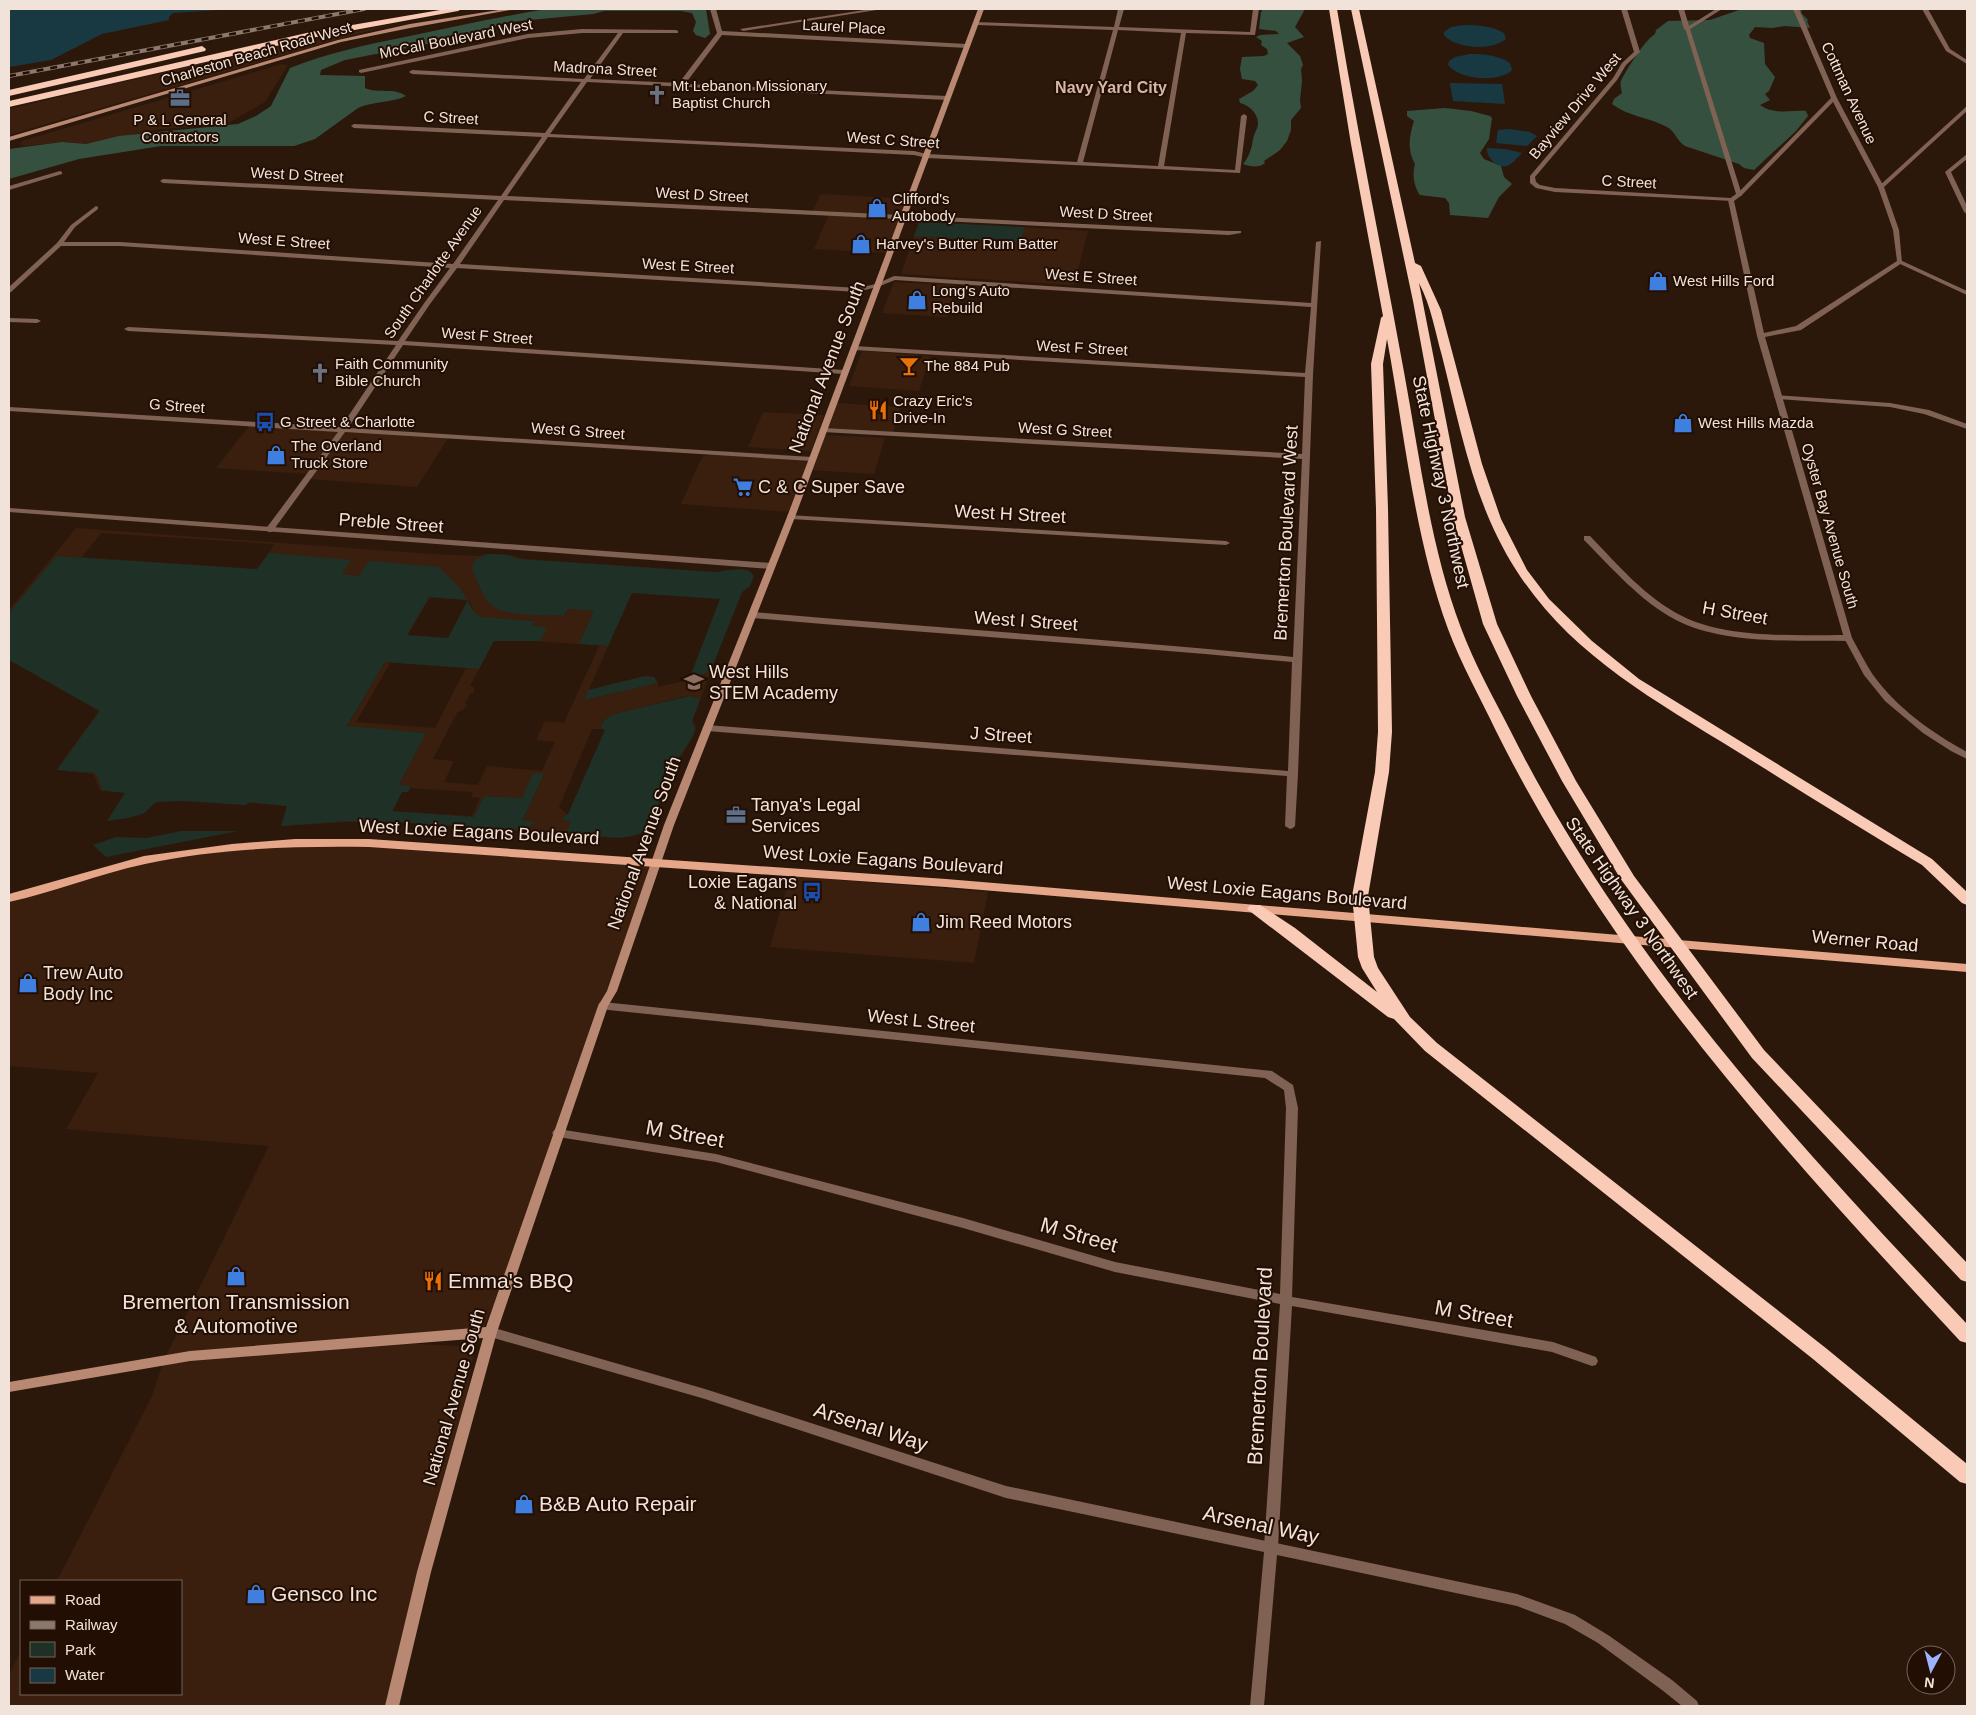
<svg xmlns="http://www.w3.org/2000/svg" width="1976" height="1715" font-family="Helvetica,sans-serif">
  <rect width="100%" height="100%" fill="#2c180b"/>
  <path fill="#3a1f0e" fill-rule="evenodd" d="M399,23L328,42L9,135V109L242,54Z
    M282,64L288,65L265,102L225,125L160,129L86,144L62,142L25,146L21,145L22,141Z
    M821,194L909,199L903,215L812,212Z
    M829,214L902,216L889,253L814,249Z
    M919,222L1088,231L1074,285L901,274Z
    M894,282L956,285L947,317L882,313Z
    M862,351L930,356L919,391L849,386Z
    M837,403L901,407L893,433L828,429Z
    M763,412L824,415L811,451L748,447Z
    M250,425L339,431L308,474L216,468Z
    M344,431L448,438L417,487L309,479Z
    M823,435L885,438L874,474L810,470Z
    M726,451L789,455L809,460L791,512L681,504L702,457Z
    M76,528L431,554L478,556L486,554H500L509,555L520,558L527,559L715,572L743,569L749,570L754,575L750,586L749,587L743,591L742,593L711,670L693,720L696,728L694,735L668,778L649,826L643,832L620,838L395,822H348L281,826L287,806L101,791L93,774L56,770L99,711L9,660L101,711L57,770L94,773L97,775L102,790L279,799L287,806L282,825L348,821L395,822L524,830L534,822L523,821L544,774H533L522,798L484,796L474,817L392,811L402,792L393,811L472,816L480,798L471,797L473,792L411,788L408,792L411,786L399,785L426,733L347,727L385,662L479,669L494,641L470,686L474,687V693H471L465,704L468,705L461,711H458L433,759L454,761L444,782L478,785L487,766L542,771L555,742L536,740L545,721L564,723L599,646H608L632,593L584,700L658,683V687L689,680L720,599L691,677L705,674L711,670L742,592L750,586L754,575L749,571L741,570L715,572L519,559L506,555H484L472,569L489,603L495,607L519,613L564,616L568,609L595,611L579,644L517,640L516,643L517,640L538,626L532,625L534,621L481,617L474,612L469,600L448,638L407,635L429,597L360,576L341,574L350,561L269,553L274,544L101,533L82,557L257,569L56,556L9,613V610ZM430,597L468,600L448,638L408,635ZM391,662L466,668L435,728L356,722ZM686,696L700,699L692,721L693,735L668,778L652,820L646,830L636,835L562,820L565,815H568L559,807L592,729H602L600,727L604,720L614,714Z
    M299,843L656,862L517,1255L484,1326L379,1342L474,1347L462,1435L392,1706H9V1675L21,1651V1694H181V1581H57L152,1396L164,1360L269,1146L66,1129L98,1073L9,1066V898L140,861Z
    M790,876L988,892L974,963L770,947Z"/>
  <path fill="#1f3126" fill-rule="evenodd" d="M919,222L1025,227L1020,242L914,236Z
    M269,553L351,560L342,574L359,576L369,561L439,567L460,588L474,612L481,617L534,621L532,625L547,628L540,641H494L479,669L385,662L347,726L426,733L399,785L411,786L408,792H402L392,811L474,817L484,796L522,798L533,773L544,774L523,820L535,822L524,830L395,822L348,821L281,826L287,806L249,802L246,805L183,801L157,802C151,805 149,810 144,813C133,818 119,819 107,821L125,793L102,790L97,775L94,773L57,770L100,711L9,660V613L56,556L257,569ZM429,597L468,600L448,638L407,635Z
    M488,554L507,555L519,559L715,572C727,571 747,565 754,576L750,586L742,592L711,670L705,674L690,677L720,599L632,593L608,646L579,644L594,611L568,609L564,616C546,615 503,617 490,604C484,598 475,577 472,569L475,560Z
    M645,676L654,677L658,683L584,700L588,690Z
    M689,696L700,699L692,721L695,730C688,748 674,762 667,780C661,793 656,820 646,829C632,844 589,835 571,833L567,830L571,822L562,820L565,815L568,814L605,730L600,728L604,720L614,714Z
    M181,831H238L106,857L93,845L116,837L147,838Z"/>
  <path fill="#365040" d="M547,9H706L710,34L705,38L696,35L693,31L696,22L692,13L681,11H604L593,14L509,22L448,40L345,60L321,70L320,75L365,76V88C378,94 393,87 406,96C392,103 373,101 358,108L315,139L294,146H161L79,159L9,179V149L62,142L86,144L119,136L238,124L256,116L271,106L290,68C327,53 366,45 405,37C452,27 499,17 547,9Z
    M1263,9H1303L1304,11L1295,27L1304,37L1287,43L1300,56L1303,65L1301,69L1302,81L1300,100L1301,108L1291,120V130L1287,141L1280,150L1264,161L1265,163C1259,168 1251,167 1243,164C1249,157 1252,148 1253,139C1254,134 1257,129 1258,125C1259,114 1249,105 1240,103L1239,99L1253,91L1258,85L1255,81L1242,79L1240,69L1242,57L1264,56L1268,54L1267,49L1261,45L1262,41L1256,37L1260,35L1279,34L1276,31L1259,29L1261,12Z
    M1786,9H1802L1801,13L1808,20L1807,21L1810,28L1785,26L1772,28L1755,27L1749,35L1750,38L1764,43L1765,64L1775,77L1769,91L1765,94L1770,100L1760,105C1773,115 1791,110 1806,111L1808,116L1796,131L1754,170L1744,168L1739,164L1685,146C1676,140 1676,132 1667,127C1649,117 1629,117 1612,104L1614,99L1622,93C1621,89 1620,85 1621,81C1626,70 1645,40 1655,34L1656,30L1668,21L1710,20L1739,10Z
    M1445,108L1471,111L1490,116L1492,118L1489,139L1480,153L1484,159L1501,166L1504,177L1512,184L1499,197L1488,218L1450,215L1449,203L1445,198L1420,195C1414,187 1412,174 1415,164C1407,150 1409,137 1414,121L1407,116V111Z"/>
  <path fill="#183941" d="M9,9H234L173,13L169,17V20L102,34L51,60L9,67Z
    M1465,25C1478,25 1492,26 1504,33L1506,39C1492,51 1456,49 1444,35V32L1451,27Z
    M1470,54C1484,54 1498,55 1510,63L1512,70C1499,83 1460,80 1448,65L1449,61L1455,57Z
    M1450,83L1502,84L1505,104L1453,101Z
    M1510,129L1530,132L1537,136L1527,146L1496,143L1498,130Z
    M1487,148L1505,149L1522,153C1518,157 1512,165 1506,166C1496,168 1486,156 1487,148Z"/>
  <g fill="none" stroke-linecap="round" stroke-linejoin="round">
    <path fill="#806254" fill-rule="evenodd" d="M710,9H716L722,31L967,44L970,46L967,48L722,35L685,84L947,96L950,98L947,100L587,82L550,134L914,151L927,154L1077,162L1113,30L977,25L974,23L975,22L1114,27L1118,9H1124L1119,27L1250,32L1253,9H1259L1255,35L1186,33L1164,166L1235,170L1241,116L1244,114L1247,116L1240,173L927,158L914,155L548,137L507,196L1229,231H1241V233L1229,235L504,200L460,264L858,288L876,284L894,276L1311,303L1316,242L1321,241L1313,375L1298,774L1295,826L1293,828L1290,829L1285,826L1287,776L707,731L702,728L707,725L1288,771L1292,662C1113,645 933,634 753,618L749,615L753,612C933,628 1113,639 1293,657L1302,459L823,432L819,430L823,428L1302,454L1305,377L854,350L850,348L854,346L1305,373L1311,307L895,280L880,286L858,292L457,268L430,304L405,341L844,370L848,372L844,374L403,345L348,428L812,457L816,459L812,461L345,432L272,532H269L265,530L338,432L9,411V407L341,427L396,345L128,331L124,329L128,327L398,341L425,302L450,268L120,246H61L11,292L9,293V287L57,243L71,225L96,206L98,207V209L75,227L64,242H120L453,264L498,200L163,183L160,181L163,179L501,196L542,137L354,128L351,126L354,124L545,133L581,82L412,74L409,72L412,70L584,79L618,33H582L528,38L361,73L359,72V70L528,34L582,29L676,30L678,31V33H623L590,79L679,83L717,33ZM1118,30L1181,33L1158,166L1083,162Z
      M871,9H883L743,31L740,29Z
      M1621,9H1627L1640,52L1626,65L1617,80L1535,177L1536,182L1540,185L1555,188L1731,198L1733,199V201L1555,192L1536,188L1530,183V176L1613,78L1622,63L1634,52Z
      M1678,9H1684L1689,26L1716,9H1722L1687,31L1684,29Z
      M1793,9H1799L1837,98L1884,187L1883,188L1878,187L1833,102L1741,196L1736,195L1831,98Z
      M1922,9H1928L1950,49L1967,60V64L1946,51Z
      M1967,154V159L1951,172L1967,206V214L1964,212L1945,172Z
      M60,171L62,172V174L9,190V186Z
      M1900,260L1967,291V295L1898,263L1897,262Z
      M9,318L37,319L41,321L37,323L9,322Z
      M1775,395L1890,403L1929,410L1967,424V429L1924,414L1890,407L1778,399L1774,397Z
      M788,515L1226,541L1230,543L1226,545L791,519L787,517Z
      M1584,536H1590C1618,565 1646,598 1682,616C1727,639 1798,635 1848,635L1852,638L1848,641C1795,640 1724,645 1676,620C1640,601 1612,568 1584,540Z
      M603,1002L1272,1071L1293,1085L1298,1108L1292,1297L1553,1342L1596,1357L1598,1361L1596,1365L1592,1366L1552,1352L1292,1306L1278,1547L1276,1551L1271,1553L1266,1551L1264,1547L1280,1304L1115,1272L963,1228L716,1162L558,1137L554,1136L552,1133L554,1130L558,1129L716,1154L963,1218L1115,1262L1280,1294L1286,1108L1284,1090L1265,1078L599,1009L598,1006L599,1003Z"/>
    <path fill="#806254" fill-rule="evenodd" d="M1685,28L1690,29L1742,195L1734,201L1764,333L1796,326L1897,261L1893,230L1878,187L1967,106V111L1884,187L1899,230L1902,263L1801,330L1765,337L1852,638C1859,650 1865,663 1873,675C1897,708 1932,733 1967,752V759L1951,751L1923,733L1885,701L1864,675L1844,638L1757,336L1728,200L1736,194Z
      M9,508L771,563L775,566L771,569L9,512Z
      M491,1327L705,1389L1006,1486L1517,1594L1575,1615L1608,1635L1672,1680L1697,1701L1699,1706H1682L1662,1690L1598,1643L1565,1624L1517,1606L1277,1555L1264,1706H1250L1264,1552L1006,1498L705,1399L487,1336L485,1332L487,1328Z"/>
    <path fill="#b98872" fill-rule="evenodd" d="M505,9H516L410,28L341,42L9,141V137L338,40L410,24Z
      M978,9H984L795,517L674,825L617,991L608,1006L497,1332L431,1572L399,1706H385L417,1572L483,1338L190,1361L9,1392V1382L190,1351L486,1327L598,1006L607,991L664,825L787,517Z"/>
    <path fill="#e5a689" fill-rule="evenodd" d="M295,839H369L946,879L1967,964V972L946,887L369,847C294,846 218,848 145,864C99,874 54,892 9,902V894L144,856L232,844Z"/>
    <path fill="#f9cab5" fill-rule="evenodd" d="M446,9H462L458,11L311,38L9,107V101L311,32Z
      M1329,9H1337C1357,130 1382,251 1404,372C1420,458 1430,546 1461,628C1474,663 1493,697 1510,730C1625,959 1793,1139 1967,1324V1343L1960,1341C1785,1152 1612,964 1496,731C1480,697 1461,664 1448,629C1414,536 1405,436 1387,339L1383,364L1388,509L1392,732L1389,772L1368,896L1374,957L1378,968L1410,1017L1437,1043L1827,1349L1967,1464V1484L1960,1482L1813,1359L1425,1051L1394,1019L1388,1017L1247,909L1250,905H1260L1295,928L1377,992L1362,968L1358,957L1352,896L1375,772L1378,732L1376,509L1371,364L1381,318L1383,316L1351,144Z
      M1351,9H1359L1415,263L1421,266L1441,310L1482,464L1501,519L1527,570L1549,599L1592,641L1639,679L1932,859L1967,892V905L1962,903L1922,865C1860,828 1799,790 1738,752C1634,688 1541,638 1490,521C1467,468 1456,411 1442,356C1435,331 1431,306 1419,283L1465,517L1497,624L1531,696L1576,781L1634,876L1764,1050L1967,1263V1282L1961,1280L1752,1058L1620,878L1562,781L1517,696L1483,624L1453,517L1413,301Z
      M202,46L206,49L205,51L9,96V90Z"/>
    <defs>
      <path id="rail" d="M9,76L364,9"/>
    </defs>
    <use href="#rail" stroke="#8b796e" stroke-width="4"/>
    <use href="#rail" stroke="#220e03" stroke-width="2.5" stroke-dasharray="7" stroke-linecap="butt"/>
  </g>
  <defs>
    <symbol id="church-bare" viewBox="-9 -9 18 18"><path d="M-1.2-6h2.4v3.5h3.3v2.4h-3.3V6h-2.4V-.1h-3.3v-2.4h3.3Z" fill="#6b7280" stroke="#220e03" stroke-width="2.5" paint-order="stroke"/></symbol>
    <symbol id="office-bare" viewBox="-9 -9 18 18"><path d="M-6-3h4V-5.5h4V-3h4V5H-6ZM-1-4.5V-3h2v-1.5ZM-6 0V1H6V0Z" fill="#5c6f8a" stroke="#220e03" stroke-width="2.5" paint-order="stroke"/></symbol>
    <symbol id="shop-bare" viewBox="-9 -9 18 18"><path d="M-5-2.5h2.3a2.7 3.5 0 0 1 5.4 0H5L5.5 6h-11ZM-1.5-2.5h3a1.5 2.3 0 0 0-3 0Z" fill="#3f7fe0" stroke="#220e03" stroke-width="2.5" paint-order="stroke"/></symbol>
    <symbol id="bar-bare" viewBox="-9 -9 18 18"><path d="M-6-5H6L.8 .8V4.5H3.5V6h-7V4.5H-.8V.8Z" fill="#e8710a" stroke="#220e03" stroke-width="2.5" paint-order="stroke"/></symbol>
    <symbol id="restaurant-bare" viewBox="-9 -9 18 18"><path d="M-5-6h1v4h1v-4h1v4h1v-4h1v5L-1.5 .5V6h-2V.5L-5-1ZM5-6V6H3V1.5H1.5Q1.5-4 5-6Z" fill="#e8710a" stroke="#220e03" stroke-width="2.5" paint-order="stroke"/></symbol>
    <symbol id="bus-bare" viewBox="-9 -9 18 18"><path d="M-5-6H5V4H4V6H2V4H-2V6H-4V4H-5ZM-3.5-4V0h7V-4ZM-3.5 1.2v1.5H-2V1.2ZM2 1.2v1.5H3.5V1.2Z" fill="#1a4fb4" stroke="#220e03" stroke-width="2.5" paint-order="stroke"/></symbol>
    <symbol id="supermarket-bare" viewBox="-9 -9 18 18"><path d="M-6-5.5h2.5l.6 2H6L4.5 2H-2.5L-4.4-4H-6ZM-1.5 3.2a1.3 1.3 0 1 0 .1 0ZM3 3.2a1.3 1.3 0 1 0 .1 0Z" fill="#3f7fe0" stroke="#220e03" stroke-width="2.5" paint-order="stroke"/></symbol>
    <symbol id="school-bare" viewBox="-9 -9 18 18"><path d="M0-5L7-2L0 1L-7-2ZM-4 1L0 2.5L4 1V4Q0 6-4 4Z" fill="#8d6e63" stroke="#220e03" stroke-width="2.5" paint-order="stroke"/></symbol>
  </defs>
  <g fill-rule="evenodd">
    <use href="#church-bare" x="643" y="81" width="28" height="28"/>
    <use href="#office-bare" x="166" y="84" width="28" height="28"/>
    <use href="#shop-bare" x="863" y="194" width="28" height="28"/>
    <use href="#shop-bare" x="847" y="230" width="28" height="28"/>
    <use href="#shop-bare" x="1644" y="267" width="28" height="28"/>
    <use href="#shop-bare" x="903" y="286" width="28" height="28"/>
    <use href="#bar-bare" x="895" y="352" width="28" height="28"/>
    <use href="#church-bare" x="306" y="359" width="28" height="28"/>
    <use href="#restaurant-bare" x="864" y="396" width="28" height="28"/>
    <use href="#bus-bare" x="251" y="408" width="28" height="28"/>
    <use href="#shop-bare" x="1669" y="409" width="28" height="28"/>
    <use href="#shop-bare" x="262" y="441" width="28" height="28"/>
    <use href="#supermarket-bare" x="729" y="473" width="28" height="28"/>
    <use href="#school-bare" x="680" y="668" width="28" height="28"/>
    <use href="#office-bare" x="722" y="801" width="28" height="28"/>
    <use href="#bus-bare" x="798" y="878" width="28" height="28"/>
    <use href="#shop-bare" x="907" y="908" width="28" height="28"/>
    <use href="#shop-bare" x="14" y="969" width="28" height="28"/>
    <use href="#shop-bare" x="222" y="1262" width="28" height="28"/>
    <use href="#restaurant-bare" x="419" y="1267" width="28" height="28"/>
    <use href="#shop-bare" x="510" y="1490" width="28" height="28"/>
    <use href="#shop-bare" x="242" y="1580" width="28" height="28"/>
  </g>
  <g text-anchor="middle" stroke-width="4" stroke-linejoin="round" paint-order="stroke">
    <g font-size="15" fill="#f2e3da" stroke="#220e03">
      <text transform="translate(844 27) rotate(3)" y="5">Laurel Place</text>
      <text transform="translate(456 39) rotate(-11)" y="5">McCall Boulevard West</text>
      <text transform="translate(256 54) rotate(-16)" y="5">Charleston Beach Road West</text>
      <text transform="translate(605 69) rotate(3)" y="5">Madrona Street</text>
      <text transform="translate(1849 93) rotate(65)" y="5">Cottman Avenue</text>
      <text transform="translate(1575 106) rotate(-50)" y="5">Bayview Drive West</text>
      <text transform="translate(451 118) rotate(3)" y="5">C Street</text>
      <text transform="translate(893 140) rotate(4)" y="5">West C Street</text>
      <text transform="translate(297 175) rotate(3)" y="5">West D Street</text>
      <text transform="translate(1629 182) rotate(3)" y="5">C Street</text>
      <text transform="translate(702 195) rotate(3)" y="5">West D Street</text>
      <text transform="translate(1106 214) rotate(3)" y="5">West D Street</text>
      <text transform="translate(284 241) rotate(4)" y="5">West E Street</text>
      <text transform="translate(688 266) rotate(3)" y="5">West E Street</text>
      <text transform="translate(433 272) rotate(-55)" y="5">South Charlotte Avenue</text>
      <text transform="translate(1091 277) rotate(4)" y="5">West E Street</text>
      <text transform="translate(487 336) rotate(4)" y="5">West F Street</text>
      <text transform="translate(1082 348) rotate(3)" y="5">West F Street</text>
      <text transform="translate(177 406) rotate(4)" y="5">G Street</text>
      <text transform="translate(1065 430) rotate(3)" y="5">West G Street</text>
      <text transform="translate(578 431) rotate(4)" y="5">West G Street</text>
      <text transform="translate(1830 526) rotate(74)" y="5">Oyster Bay Avenue South</text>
    </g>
    <g font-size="15" fill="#f2e3da" stroke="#220e03" text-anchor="start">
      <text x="672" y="91">Mt Lebanon Missionary<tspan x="672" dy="17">Baptist Church</tspan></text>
      <text x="180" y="125" text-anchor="middle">P &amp; L General<tspan x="180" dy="17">Contractors</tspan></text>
      <text x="892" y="204">Clifford's<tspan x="892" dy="17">Autobody</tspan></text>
      <text x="876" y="249">Harvey's Butter Rum Batter</text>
      <text x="1673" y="286">West Hills Ford</text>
      <text x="932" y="296">Long's Auto<tspan x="932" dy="17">Rebuild</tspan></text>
      <text x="335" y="369">Faith Community<tspan x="335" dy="17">Bible Church</tspan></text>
      <text x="924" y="371">The 884 Pub</text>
      <text x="893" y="406">Crazy Eric's<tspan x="893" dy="17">Drive-In</tspan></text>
      <text x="280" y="427">G Street &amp; Charlotte</text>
      <text x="1698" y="428">West Hills Mazda</text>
      <text x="291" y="451">The Overland<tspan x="291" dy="17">Truck Store</tspan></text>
    </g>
    <g font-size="16" font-weight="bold" fill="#d4b7a7" stroke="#220e03">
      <text x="1111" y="93">Navy Yard City</text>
    </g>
    <g font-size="18" fill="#f2e3da" stroke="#220e03">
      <text transform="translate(827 367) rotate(-69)" y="6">National Avenue South</text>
      <text transform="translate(1441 482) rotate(78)" y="6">State Highway 3 Northwest</text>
      <text transform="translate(1010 514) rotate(3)" y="6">West H Street</text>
      <text transform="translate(391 523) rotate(4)" y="6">Preble Street</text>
      <text transform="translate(1286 533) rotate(-87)" y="6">Bremerton Boulevard West</text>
      <text transform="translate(1735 613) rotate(10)" y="6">H Street</text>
      <text transform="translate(1026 621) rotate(4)" y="6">West I Street</text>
      <text transform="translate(1001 735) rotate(4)" y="6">J Street</text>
      <text transform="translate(479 832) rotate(3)" y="6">West Loxie Eagans Boulevard</text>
      <text transform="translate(644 843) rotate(-70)" y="6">National Avenue South</text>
      <text transform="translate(883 860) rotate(4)" y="6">West Loxie Eagans Boulevard</text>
      <text transform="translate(1287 893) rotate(5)" y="6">West Loxie Eagans Boulevard</text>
      <text transform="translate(1632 908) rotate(55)" y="6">State Highway 3 Northwest</text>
      <text transform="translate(1865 941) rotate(5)" y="6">Werner Road</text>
      <text transform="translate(921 1021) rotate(6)" y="6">West L Street</text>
      <text transform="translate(454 1397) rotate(-74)" y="6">National Avenue South</text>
    </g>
    <g font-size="18" fill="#f2e3da" stroke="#220e03" text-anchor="start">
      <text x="758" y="493">C &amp; C Super Save</text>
      <text x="709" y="678">West Hills<tspan x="709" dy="21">STEM Academy</tspan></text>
      <text x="751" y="811">Tanya's Legal<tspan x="751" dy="21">Services</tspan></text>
      <text x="797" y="888" text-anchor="end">Loxie Eagans<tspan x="797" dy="21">&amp; National</tspan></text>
      <text x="936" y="928">Jim Reed Motors</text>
      <text x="43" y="979">Trew Auto<tspan x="43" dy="21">Body Inc</tspan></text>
    </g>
    <g font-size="21" fill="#f2e3da" stroke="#220e03">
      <text transform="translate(685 1134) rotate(10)" y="7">M Street</text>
      <text transform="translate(1079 1235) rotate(16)" y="7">M Street</text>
      <text transform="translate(1474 1314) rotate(10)" y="7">M Street</text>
      <text transform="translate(1260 1366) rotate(-87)" y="7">Bremerton Boulevard</text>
      <text transform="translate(871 1427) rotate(18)" y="7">Arsenal Way</text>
      <text transform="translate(1261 1525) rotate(12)" y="7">Arsenal Way</text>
    </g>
    <g font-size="21" fill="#f2e3da" stroke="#220e03" text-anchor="start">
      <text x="448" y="1288">Emma's BBQ</text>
      <text x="236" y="1309" text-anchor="middle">Bremerton Transmission<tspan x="236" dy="24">&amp; Automotive</tspan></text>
      <text x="539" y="1511">B&amp;B Auto Repair</text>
      <text x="271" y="1601">Gensco Inc</text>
    </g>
  </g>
  <rect width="1976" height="1715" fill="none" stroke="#f2e3da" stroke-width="20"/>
  <rect x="20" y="1580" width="162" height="115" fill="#220e03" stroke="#756359"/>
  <rect x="30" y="1596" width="25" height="8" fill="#e5a689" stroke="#756359"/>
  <text x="65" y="1605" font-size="15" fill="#f2e3da">Road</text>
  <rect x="30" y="1621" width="25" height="8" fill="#8b796e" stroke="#756359"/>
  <text x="65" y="1630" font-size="15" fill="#f2e3da">Railway</text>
  <rect x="30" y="1642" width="25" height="15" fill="#1f3126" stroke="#756359"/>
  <text x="65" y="1655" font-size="15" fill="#f2e3da">Park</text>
  <rect x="30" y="1668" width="25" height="15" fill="#183941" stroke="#756359"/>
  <text x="65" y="1680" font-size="15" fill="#f2e3da">Water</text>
  <g transform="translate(1931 1670) rotate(187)"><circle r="24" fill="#220e03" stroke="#756359"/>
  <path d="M0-4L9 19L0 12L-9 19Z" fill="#9cb4fd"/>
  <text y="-8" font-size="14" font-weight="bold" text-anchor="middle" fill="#f2e3da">N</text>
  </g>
</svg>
